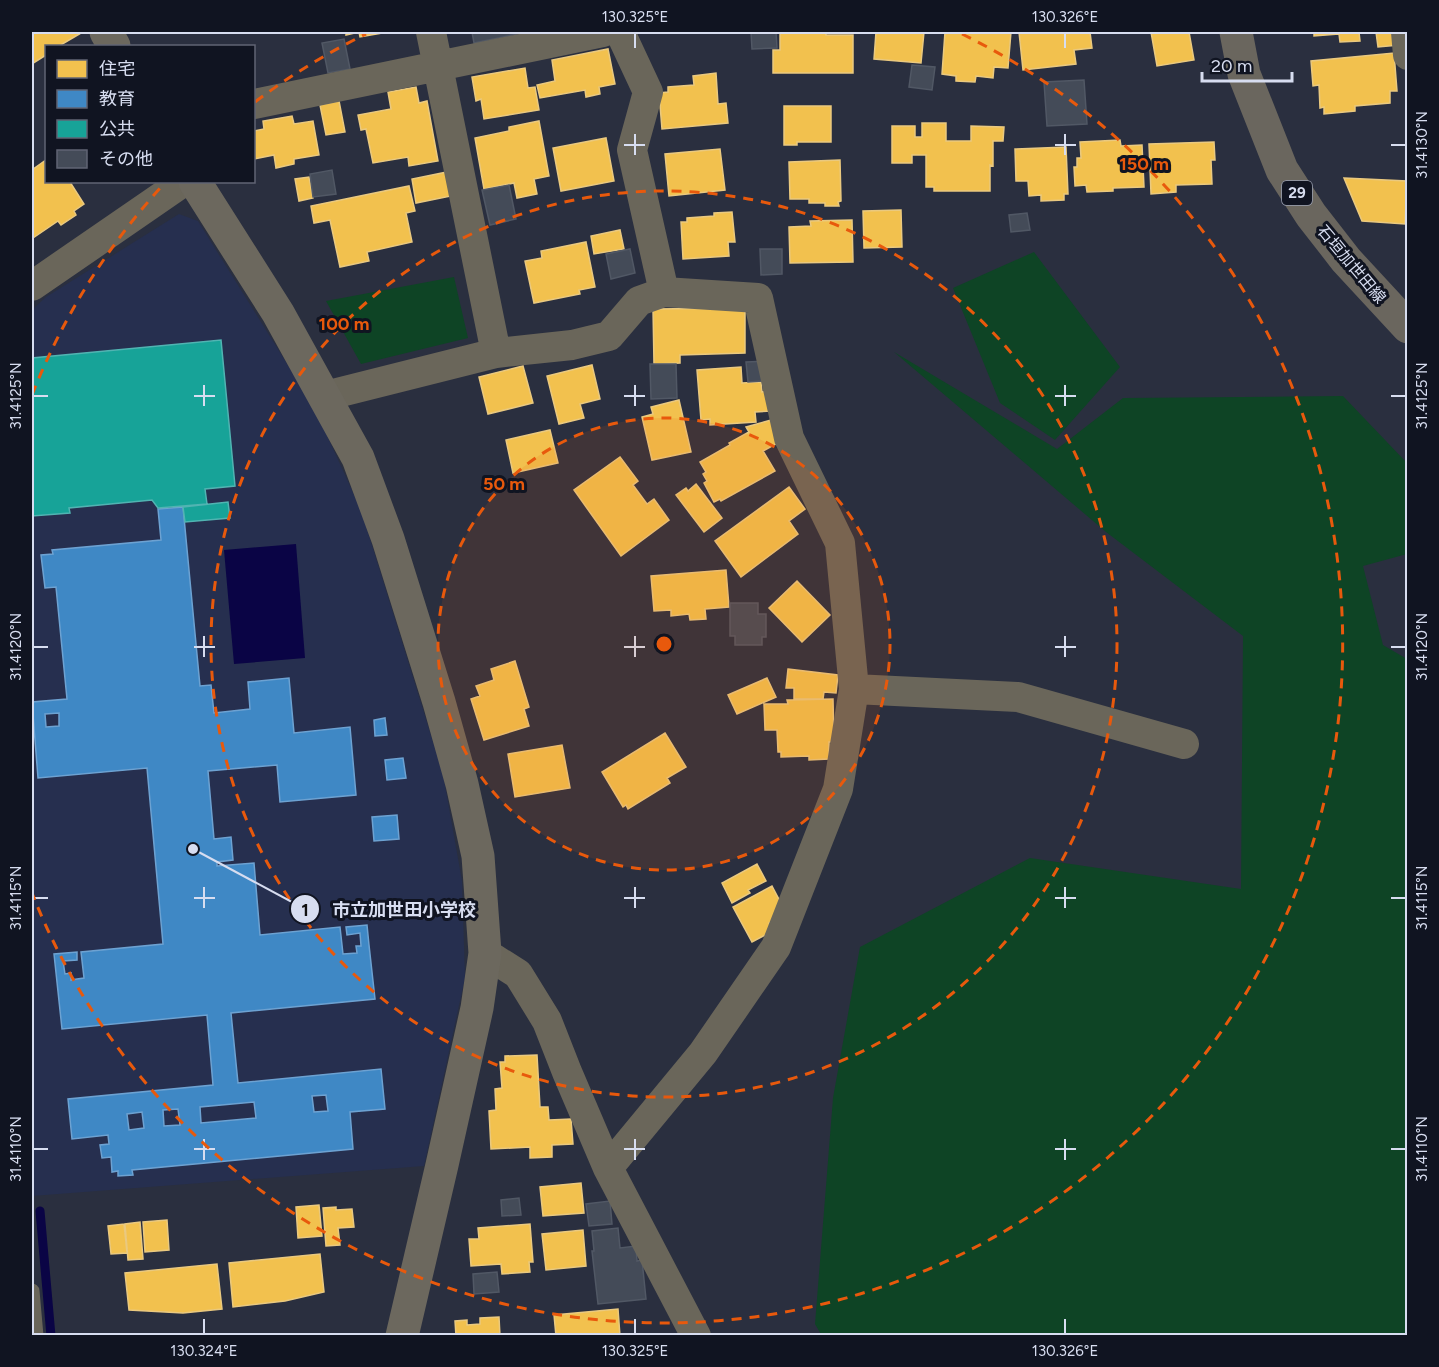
<svg xmlns="http://www.w3.org/2000/svg" width="1439" height="1367" font-family="Figtree,'Noto Sans JP',sans-serif">
  <rect width="100%" height="100%" fill="#2a2f3f"/>
  <path fill="#262f4f" d="M179,214L198,221L314,407L361,510L443,774L462,881L465,978L424,1166L32,1196V310L46,297Z"/>
  <path fill="#0e4425" d="M1034,252L1120,367L1055,440L1000,403L953,288Z
    M454,277L468,338L361,364L326,301Z
    M894,352L1057,449L1123,398L1343,396L1407,463V554L1363,566L1383,645L1407,659V1335L822,1336L815,1324L833,1098L860,947L1030,858L1241,889L1243,636L1106,532Z"/>
  <path fill="#0a0445" d="M296,544L305,658L234,664L224,550Z"/>
  <path fill="#f2c14e" stroke="#eac97f" stroke-width="1.5" d="M32,32H80L81,33L59,46H46V55L32,64Z
    M346,32H388L360,37L359,32L346,35Z
    M780,32H826V35H853V73H773V50H780Z
    M876,32H924L921,63L874,59Z
    M945,32H1011L1008,68L994,67L993,78L976,76L975,82L956,81V76L942,74Z
    M1019,32H1090L1092,48L1074,50L1076,64L1023,70Z
    M1151,32H1189L1194,60L1157,66Z
    M1314,32H1370H1359L1360,41L1340,42L1339,34L1314,36Z
    M1376,32H1397L1399,45L1378,47Z
    M608,49L615,84L599,87L600,94L586,97L585,90L540,98L537,85L555,81L552,60Z
    M1394,53L1397,91H1390V103L1355,106V111L1324,114V107L1320,108L1319,85L1313,86L1311,61Z
    M525,68L528,88L535,87L539,110L484,119L481,99L476,101L472,77Z
    M716,73L718,104L726,103L728,123L662,129L659,93L668,92V87L694,85L693,76Z
    M416,87L419,103L427,101L438,161L409,166L408,157L373,163L366,129L361,130L358,115L391,109L388,92Z
    M339,101L345,132L326,135L320,105Z
    M784,106H831V142H797V145H784Z
    M292,116L294,124L313,121L319,155L294,159V164L276,168L274,155L254,159V131L264,129L263,121Z
    M539,121L549,176L534,179L537,194L517,198L514,183L484,189L475,138L509,131V127Z
    M922,123H946V141H971V126L1004,127L1003,141H993V166L990,165V191H934V187H926V155H912V163H892V126H915V137H922Z
    M606,138L614,181L561,191L553,148Z
    M1120,140L1121,146L1142,145L1144,187L1113,188V191L1087,192L1086,185L1075,186L1074,167H1077V158H1081L1080,142Z
    M1214,142L1215,160H1211L1212,184L1176,185V192L1151,194L1149,144Z
    M1066,147L1068,194H1064V200L1041,201V195L1029,196L1028,181H1016L1015,149Z
    M720,149L725,190L669,196L665,154Z
    M46,160V182H70L84,204L74,211L76,215L61,225L58,221L33,238L32,236V170Z
    M840,160L841,201L838,202L839,206H825V203H809V199H790L789,162Z
    M447,172L451,196L416,203L412,179Z
    M309,177L313,198L299,201L295,179Z
    M1344,178L1407,181L1405,224L1362,221Z
    M409,186L415,211L406,213L412,242L367,252L369,261L340,267L330,220L314,223L311,206Z
    M901,210L902,247L864,248L863,211Z
    M732,212L735,242H728L729,256L683,259L681,222H687V218L714,216V213Z
    M852,220L853,262L790,263L789,227L811,226L810,221Z
    M620,230L624,249L594,254L591,236Z
    M586,242L595,287L579,290L580,294L534,303L525,261L542,258L541,251Z
    M745,308V353L680,355V363L654,364L653,309Z
    M592,365L600,399L580,404L584,418L559,424L547,376Z
    M523,366L533,403L488,414L479,377Z
    M741,367L742,383L761,382L762,392L770,391L771,411L755,412L756,422L710,425V419L701,420L697,370Z
    M679,400L691,452L652,460L642,417L653,414L651,407Z
    M775,419L785,439L763,451L775,471L721,501L720,499L714,502L704,483L707,481L703,474L706,472L700,462L730,445L729,443L749,432L746,427Z
    M550,430L558,463L513,473L506,440Z
    M620,457L638,481L633,485L647,504L654,499L669,520L621,556L574,490Z
    M696,484L722,518L704,532L676,495L686,488L688,491Z
    M789,487L805,509L789,521L798,534L741,577L715,541Z
    M726,570L729,607L705,609L706,619L690,620L689,614L671,616V610L654,611L651,576Z
    M797,581L830,615L802,642L769,608Z
    M515,661L529,707L524,709L529,726L484,740L471,699L480,696L476,686L494,680L491,669Z
    M788,669L838,675L836,693L824,692L823,699H794V688H786Z
    M767,678L776,697L737,714L728,695Z
    M833,699L834,742H829V759L809,760V756L781,757V752H778L777,730H765L764,704H788L787,700Z
    M665,733L686,767L667,778L670,783L628,809L626,805L623,807L602,772Z
    M562,745L570,788L515,797L508,754Z
    M757,864L766,881L748,890L750,893L732,903L722,883Z
    M772,886L784,909V915L769,923L773,931L752,942L733,907Z
    M537,1055L540,1107H548L549,1120L571,1119L573,1144L552,1145V1157L530,1158V1147L491,1149L489,1111L496,1110L495,1089L502,1088L500,1062H505V1056Z
    M581,1183L584,1213L543,1216L540,1187Z
    M319,1205L322,1236L298,1238L296,1207Z
    M336,1207V1210L352,1209L354,1227L338,1228L340,1245L326,1246L323,1208Z
    M167,1220L169,1250L145,1252L143,1222Z
    M140,1222L143,1259L128,1260L125,1224Z
    M124,1224L127,1253L111,1254L108,1226Z
    M530,1224L533,1262H529L530,1272L502,1274L501,1264L471,1266L469,1239H479L478,1228Z
    M583,1230L586,1266L546,1270L542,1234Z
    M320,1254L324,1292L285,1301L233,1307L229,1263Z
    M217,1264L222,1309L183,1313L129,1310L125,1273Z
    M618,1309L620,1336H556L554,1315Z
    M499,1317L500,1336H456L455,1321L467,1320V1325L480,1324V1318Z"/>
  <path fill="#3f88c5" stroke="#6da2d2" stroke-width="1.5" fill-rule="evenodd" d="M183,507L200,686L211,685L214,713L250,709L248,682L289,678L294,733L350,727L356,795L280,802L277,765L208,771L214,839L231,837L233,860L217,862V866L254,863L260,935L340,927L343,954L357,953L356,946H361L360,933L347,935L346,927L367,925L369,945L375,999L231,1013L238,1083L381,1069L385,1109L350,1112L353,1149L132,1170L133,1175L118,1176V1171L112,1172L111,1157L102,1158L100,1145L109,1144L108,1135L72,1139L68,1099L213,1085L207,1015L62,1029L54,954L77,952V960L63,961L65,974L71,973V980L77,979L84,978L81,952L163,944L147,768L38,778L32,702L67,699L56,587L45,588L41,555L53,554L52,550L161,540L158,509ZM59,713V726L46,727L45,714ZM326,1095L328,1111L314,1112L312,1096ZM254,1102L256,1118L201,1123L200,1107ZM178,1109L180,1125L164,1126L163,1110ZM142,1112L144,1128L129,1130L127,1114Z
    M385,718L387,735L375,736L374,720Z
    M403,758L406,778L387,780L385,760Z
    M397,815L399,839L374,841L372,817Z"/>
  <path fill="#17a398" stroke="#51b4b2" stroke-width="1.5" d="M221,340L235,486L205,489L207,504L158,508L152,500L69,508L70,513L32,516V358Z
    M228,502L230,518L185,522L183,507Z"/>
  <g fill="none" stroke-linecap="round" stroke-linejoin="round">
    <path stroke="#0a0445" stroke-width="9" d="M40,1211L51,1336"/>
  </g>
  <path fill="#444b58" stroke="#515865" stroke-width="1.5" d="M472,32H516L517,34L474,43Z
    M751,32H776L777,48L752,49Z
    M344,39L350,69L328,73L322,43Z
    M912,65L935,67L932,90L909,87Z
    M1084,80L1087,124L1047,126L1044,82Z
    M332,170L336,194L313,197L310,174Z
    M509,185L516,219L490,225L482,190Z
    M1027,213L1030,230L1011,232L1009,215Z
    M630,249L635,273L611,279L606,254Z
    M760,249H782V274L761,275Z
    M768,361L762,381L748,382L746,362Z
    M650,364H676L677,398L651,399Z
    M730,603H758V614H766V637H762V645H735V636H730Z
    M519,1198L521,1215L502,1216L501,1200Z
    M610,1201L612,1224L589,1226L586,1204Z
    M618,1228L620,1248L636,1246L637,1261L642,1260L646,1299L598,1304L592,1251H594L592,1231Z
    M497,1272L499,1292L474,1294L473,1274Z"/>
  <g fill="none" stroke-linecap="round" stroke-linejoin="round">
    <path stroke="#6a665a" stroke-width="15" d="M32,1291L36,1336"/>
    <path stroke="#6a665a" stroke-width="30" d="M620,32L648,92L632,150L664,292
      M1406,32L1408,55
      M254,104L603,32
      M32,286L183,182
      M496,353L572,345L609,336L639,301L664,292L758,298L789,438L840,543L854,689L838,789L776,947L703,1053L608,1168
      M325,396L496,353L431,32
      M854,689L1018,697L1184,744
      M485,953L518,974L547,1021L567,1072L608,1168L696,1336"/>
    <path stroke="#6c685e" stroke-width="33" d="M106,32L114,46
      M195,182L278,313L358,458L388,539L439,702L462,784L478,856L485,953L477,1008L442,1165L402,1336"/>
    <path stroke="#6a665e" stroke-width="33" d="M1236,32L1244,74L1282,170L1311,215L1346,260L1408,327"/>
  </g>
  <path fill="none" stroke="#d7ddf0" stroke-width="2" d="M635,33V48M1065,33V48M635,134V155M1065,134V155M624,145H645M1055,145H1076M1391,145H1406M204,385V406M635,385V406M1065,385V406M33,396H48M194,396H215M624,396H645M1055,396H1076M1391,396H1406M204,636V657M635,636V657M1065,636V657M33,647H48M194,647H215M624,647H645M1055,647H1076M1391,647H1406M204,887V908M635,887V908M1065,887V908M33,898H48M194,898H215M624,898H645M1055,898H1076M1391,898H1406M204,1139V1160M635,1139V1160M1065,1139V1160M33,1149H48M194,1149H215M624,1149H645M1055,1149H1076M1391,1149H1406M204,1319V1334M635,1319V1334M1065,1319V1334"/>
  <circle cx="664" cy="644" r="226" fill="#e8590c" fill-opacity=".12"/>
  <g fill="none" stroke="#e8590c" stroke-width="3" stroke-dasharray="10 8">
    <circle cx="664" cy="644" r="226"/>
    <circle cx="664" cy="644" r="453"/>
    <path d="M32 395A679 679 0 0 1 163 185M255 102A679 679 0 0 1 366 34M962 34A679 679 0 1 1 32 893"/>
  </g>
  <g text-anchor="middle" stroke-width="6" stroke-linejoin="round" paint-order="stroke">
    <rect fill="#101421" stroke="#9ba1b2" stroke-width="1.5" x="1282" y="181" width="30" height="24" rx="4.5"/>
    <g font-size="15" font-weight="bold" fill="#d7ddf0">
      <text x="1297" y="198">29</text>
    </g>
    <g font-size="16" fill="#d7ddf0" stroke="#101421">
      <text transform="translate(1352 264) rotate(50)" y="6">石垣加世田線</text>
    </g>
  </g>
  <circle cx="664" cy="644" r="9" fill="#e8590c" stroke="#101421" stroke-width="3"/>
  <g font-size="18" text-anchor="middle" font-weight="bold" fill="#e8590c" stroke="#101421" stroke-width="6" stroke-linejoin="round" paint-order="stroke">
    <text x="1144" y="170">150 m</text>
    <text x="344" y="330">100 m</text>
    <text x="504" y="490">50 m</text>
  </g>
  <path fill="none" stroke="#d7ddf0" stroke-width="2" d="M193 849L305 909"/>
  <g fill="#d7ddf0" stroke="#101421" stroke-width="2">
    <circle cx="193" cy="849" r="6"/>
    <circle cx="305" cy="909" r="15"/>
  </g>
  <g font-size="18" text-anchor="middle" font-weight="bold" fill="#111">
    <text x="305" y="916">1</text>
  </g>
  <g font-size="18" text-anchor="middle" font-weight="bold" fill="#d7ddf0" stroke="#101421" stroke-width="6" stroke-linejoin="round" paint-order="stroke">
    <text x="404" y="916">市立加世田小学校</text>
  </g>
  <rect width="1439" height="1367" fill="none" stroke="#101421" stroke-width="66"/>
  <rect x="45" y="45" width="210" height="138" fill="#101421" stroke="#606474" stroke-width="1.5"/>
  <rect x="57" y="60" width="30" height="18" fill="#f2c14e" stroke="#606474" stroke-width="1.5"/>
  <text x="99" y="75" font-size="18" fill="#d7ddf0">住宅</text>
  <rect x="57" y="90" width="30" height="18" fill="#3f88c5" stroke="#606474" stroke-width="1.5"/>
  <text x="99" y="105" font-size="18" fill="#d7ddf0">教育</text>
  <rect x="57" y="120" width="30" height="18" fill="#17a398" stroke="#606474" stroke-width="1.5"/>
  <text x="99" y="135" font-size="18" fill="#d7ddf0">公共</text>
  <rect x="57" y="150" width="30" height="18" fill="#444b58" stroke="#606474" stroke-width="1.5"/>
  <text x="99" y="165" font-size="18" fill="#d7ddf0">その他</text>
  <path d="M1202 72v9h90v-9" fill="none" stroke="#d7ddf0" stroke-width="3"/>
  <text x="1211" y="72" font-size="18" fill="#d7ddf0" stroke="#101421" stroke-width="4.5" paint-order="stroke">20 m</text>
  <rect x="33" y="33" width="1373" height="1301" fill="none" stroke="#d7ddf0" stroke-width="2"/>
  <g font-size="15" text-anchor="middle" fill="#d7ddf0">
    <text x="635" y="22">130.325°E</text>
    <text x="1065" y="22">130.326°E</text>
    <text transform="translate(1422 145) rotate(-90)" y="5">31.4130°N</text>
    <text transform="translate(16 396) rotate(-90)" y="5">31.4125°N</text>
    <text transform="translate(1422 396) rotate(-90)" y="5">31.4125°N</text>
    <text transform="translate(16 647) rotate(-90)" y="5">31.4120°N</text>
    <text transform="translate(1422 647) rotate(-90)" y="5">31.4120°N</text>
    <text transform="translate(16 898) rotate(-90)" y="5">31.4115°N</text>
    <text transform="translate(1422 898) rotate(-90)" y="5">31.4115°N</text>
    <text transform="translate(16 1149) rotate(-90)" y="5">31.4110°N</text>
    <text transform="translate(1422 1149) rotate(-90)" y="5">31.4110°N</text>
    <text x="204" y="1356">130.324°E</text>
    <text x="635" y="1356">130.325°E</text>
    <text x="1065" y="1356">130.326°E</text>
  </g>
</svg>
